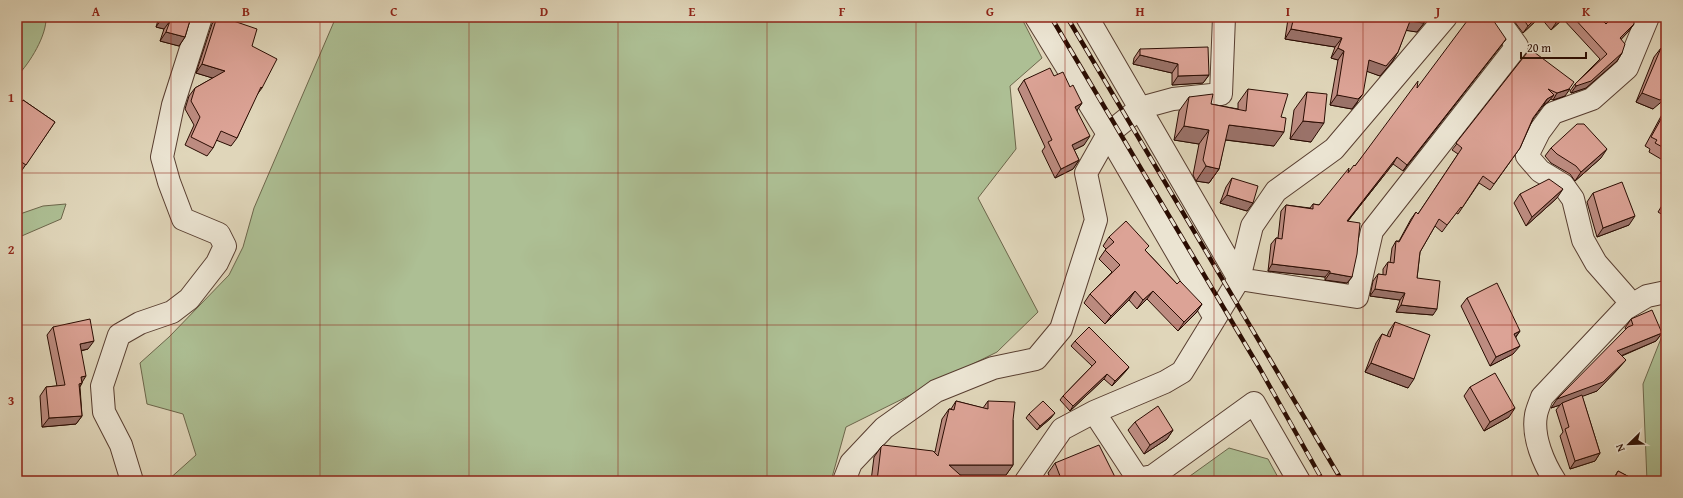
<svg xmlns="http://www.w3.org/2000/svg" width="1683" height="498" font-family="'Gentium Book Plus',serif">
  <rect width="100%" height="100%" fill="#e0d6ba"/>
  <filter id="stains"><feTurbulence type="fractalNoise" baseFrequency=".005" numOctaves="4"/><feColorMatrix values="0 0 0 0 .2 0 0 0 0 .09 0 0 0 0 .02 0 0 0 .5 -.17"/></filter>
  <radialGradient id="worn" r=".72"><stop offset=".6" stop-color="#630" stop-opacity="0"/><stop offset="1" stop-color="#630" stop-opacity=".3"/></radialGradient>
  <path fill="#adbf94" stroke="#6c664b" d="M17,17H46C47,35 30,63 17,76Z
    M336,17H1021L1042,58L1010,86L1016,149L978,198L1038,312L997,352L846,427L831,481H167L196,455L183,414L147,404L140,363L169,337L229,275L243,247L254,208Z
    M66,204L61,219L17,238V215L43,206Z
    M1666,334V481H1647L1643,384L1662,336Z
    M1229,448L1268,459L1280,481H1183Z"/>
  <g fill="none" stroke-linecap="round" stroke-linejoin="round">
    <defs>
      <path id="minor" d="M1036,17L1108,134L1215,318
        M1087,17L1239,279L1357,297L1372,231L1517,46L1496,17
        M1632,304L1596,263L1583,240L1573,199L1563,185L1540,171L1527,156L1539,132L1553,113L1592,99L1627,68L1648,17
        M1094,412L1138,479L1153,476L1254,403L1299,481
        M132,481L121,445L104,412L102,386L119,335L140,323L172,312L189,299L217,263L225,246L219,234L183,219L169,182L162,157L173,105L201,17
        M844,481L851,463L884,428L936,391L993,368L1036,359L1061,329L1096,220L1086,173L1108,134L1140,108L1173,99L1221,94L1224,17
        M1026,481L1062,429L1094,412L1165,382L1182,372L1239,279L1252,226L1276,191L1334,149L1446,17
        M1555,481C1544,464 1532,437 1536,415C1537,409 1540,403 1542,397L1625,309L1647,296L1666,292"/>
    </defs>
    <use href="#minor" stroke="#583e30" stroke-width="24"/>
    <use href="#minor" stroke="#ebe4d2" stroke-width="22"/>
    <defs>
      <path id="rail" d="M1051,17L1260,369L1323,481
        M1067,17L1342,481"/>
    </defs>
    <use href="#rail" stroke="#2a0c02" stroke-width="4.5"/>
    <use href="#rail" stroke="#ebe4d2" stroke-width="3" stroke-dasharray="9" stroke-linecap="butt"/>
  </g>
  <path fill="#bd8c81" stroke="#2a0c02" d="M159,17H191L185,37L179,46L160,41L164,29L156,27Z
    M217,17H222L252,46L262,88L256,96L237,138L231,146L216,140L213,148L207,156L185,145L194,125L185,109L189,96L195,88L213,78L196,73L212,24Z
    M1273,17H1429L1417,32L1406,30L1398,52L1392,62L1380,76L1367,71L1357,103L1352,109L1330,105L1338,60L1331,58L1335,47L1285,39L1288,19Z
    M1511,17H1599L1606,24H1634L1628,32L1621,39L1622,53L1617,61L1586,88L1571,93L1570,91L1575,84L1600,59L1563,19L1551,30L1540,17L1523,33Z
    M1506,39L1403,171L1393,164L1348,221L1352,277L1347,283L1325,280V277L1268,271L1271,244L1276,238H1278L1281,211L1286,205L1310,208L1313,204L1319,205L1348,173L1355,166L1417,88Z
    M1661,48L1653,109L1636,102L1654,57Z
    M1140,49L1209,75L1203,83L1172,85V73L1133,64L1134,58Z
    M1530,49L1565,96L1553,100L1551,99L1549,101L1543,106L1533,119L1520,148L1490,190L1479,183L1458,214L1456,213L1442,232L1435,226L1420,252L1417,278L1433,315L1396,312L1400,300L1370,296L1373,281L1378,274L1383,275V269L1388,262L1390,263L1392,248L1396,241H1399L1411,219L1416,212L1418,214L1458,154L1452,150Z
    M1054,76L1070,87L1082,103L1077,110L1084,145L1074,150L1079,160L1073,169L1055,178L1042,151L1045,147L1018,89L1024,80Z
    M1248,89L1281,117L1274,146L1225,140L1219,169L1209,183L1196,181L1193,175L1199,144L1174,140L1179,111L1189,97L1211,104L1238,109V103Z
    M1307,92L1311,142L1290,139L1294,110Z
    M23,100L55,122L20,173L17,171V108Z
    M1666,107V162L1649,152L1650,149L1645,146Z
    M1551,148L1601,158L1575,181L1570,174L1551,163L1545,156Z
    M1232,178L1247,211L1220,203L1226,187Z
    M1593,193L1629,225L1597,237L1587,202Z
    M1520,194L1557,198L1526,226L1514,203Z
    M1666,199V217L1658,212Z
    M1109,237L1146,251L1177,284L1202,304L1196,313L1178,331L1147,299L1137,309L1129,300L1105,324L1084,303L1090,294L1112,272L1099,259L1106,249L1103,246Z
    M1467,298L1520,331L1516,337L1513,354L1490,366L1461,306Z
    M1631,319L1662,333L1656,341L1622,356L1619,368L1597,391L1582,396L1600,453L1595,461L1570,469L1560,436L1563,432L1556,410L1560,405L1551,408L1626,330L1625,328Z
    M1395,322L1408,388L1365,372L1376,343L1382,334L1387,336L1389,331Z
    M53,327L88,349L81,351L82,383L80,387L82,416L76,424L42,427L40,396L46,387L57,386L47,335Z
    M1075,341L1129,367L1126,371L1112,386L1104,379L1070,411L1060,400L1063,396L1092,366L1071,346Z
    M1470,387L1509,417L1484,431L1464,396Z
    M956,401L983,408L988,401L1013,420V465L1006,475H960L967,481H871L874,457L881,447L935,452L942,419L949,409H951Z
    M1029,414L1051,418L1037,430L1026,418Z
    M1135,422L1173,430L1167,439L1144,454L1128,430Z
    M1055,463L1116,479L1115,481H1048L1051,480L1048,473Z
    M1618,471L1637,481H1612Z"/>
  <path fill="#9a7269" stroke="#2a0c02" d="M1273,17H1290L1288,19Z
    M1429,17L1417,32L1403,30L1410,21Z
    M1537,17H1540L1523,33L1528,26Z
    M1562,17H1565L1551,30L1556,23Z
    M162,18L170,21L164,29L156,27Z
    M1634,24L1628,32L1615,46L1620,38Z
    M1291,29L1342,38L1335,47L1285,39Z
    M166,32L185,37L179,46L160,41Z
    M1506,39L1501,46L1403,171L1407,165Z
    M1338,48L1344,51L1338,60L1331,58Z
    M1398,52L1392,62L1380,76L1363,70L1369,60Z
    M1622,53L1617,61L1586,88L1571,93L1576,86Z
    M1140,55L1178,64L1172,73L1133,64Z
    M202,64L225,71L219,80L196,73Z
    M1209,75L1203,83L1172,85L1178,76Z
    M1570,89L1565,96L1553,100L1557,93Z
    M1642,93L1666,94V98L1653,109L1636,102Z
    M1363,94L1352,109L1330,105L1337,95Z
    M1554,95L1549,101L1543,106L1547,99Z
    M1082,103L1076,112L1075,107Z
    M1303,121L1324,123L1311,142L1290,139Z
    M1229,125L1284,132L1274,146L1219,139Z
    M1184,126L1209,130L1199,144L1174,140Z
    M1090,136L1084,145L1066,154L1072,145Z
    M1607,149L1601,158L1575,181L1581,172Z
    M1397,157L1393,164L1343,227L1347,221Z
    M1079,160L1073,169L1055,178L1061,169Z
    M1206,166L1219,169L1209,183L1196,181Z
    M1563,189L1557,198L1526,226L1532,217Z
    M1227,195L1253,203L1247,211L1220,203Z
    M1635,216L1629,225L1597,237L1603,228Z
    M1272,264L1330,271L1325,277L1268,271Z
    M1330,273L1352,277L1347,283L1325,280Z
    M1375,289L1405,293L1400,300L1370,296Z
    M1135,291L1129,300L1105,324L1111,316Z
    M1153,291L1147,299L1137,309L1143,300Z
    M1202,304L1196,313L1178,331L1184,322Z
    M1401,305L1437,309L1433,315L1396,312Z
    M1520,331L1514,339V334Z
    M1662,333L1656,341L1611,360L1617,351Z
    M94,341L88,349L74,352L80,344Z
    M1520,346L1513,354L1490,366L1496,357Z
    M1626,360L1619,368L1597,391L1562,404V403L1560,405L1551,408L1557,399Z
    M1371,363L1414,379L1408,388L1365,372Z
    M1129,367L1126,371L1112,386L1115,381Z
    M1107,374L1104,379L1070,411L1073,406Z
    M86,376L81,384L82,383L76,392L81,377Z
    M1515,408L1509,417L1484,431L1490,422Z
    M1055,413L1051,418L1037,430L1040,426Z
    M82,416L76,424L42,427L49,418Z
    M1173,430L1167,439L1144,454L1150,445Z
    M1600,453L1595,461L1570,469L1575,461Z
    M949,465H1013L1006,475H942Z"/>
  <path fill="#dca396" stroke="#2a0c02" d="M162,17H191L185,37L166,32L170,21L162,18Z
    M217,17H222L257,29L252,46L277,59L262,88L261,87L237,138L221,131L213,148L191,137L200,117L191,101L195,88L225,71L202,64Z
    M1294,17H1428L1423,23L1410,21L1398,52L1386,66L1369,60L1363,94L1358,99L1337,95L1344,51L1338,48L1342,38L1291,29Z
    M1470,17H1491L1506,39L1407,165L1397,157L1347,221L1360,223L1357,254L1352,277L1330,273V271L1272,264L1276,238L1282,239L1286,205L1313,209V204L1319,205L1349,168L1348,173L1354,165L1355,166L1418,81L1417,88Z
    M1522,17H1537L1528,26Z
    M1551,17H1562L1556,23Z
    M1573,17H1599L1606,24L1613,17H1632L1634,19V24L1620,38L1625,44L1622,53L1591,81L1576,86L1575,84L1607,54Z
    M1208,47L1209,75L1178,76V64L1140,55V49Z
    M1661,48L1666,50V94L1660,100L1642,93Z
    M1530,49L1574,82L1569,89L1557,93L1548,89L1554,95L1547,99L1533,118L1520,148L1494,184L1483,176L1462,208L1461,207L1447,225L1439,219L1420,252L1417,278L1440,281L1437,309L1401,305L1405,293L1375,289L1378,274L1386,275L1388,262L1394,263L1396,241L1399,242L1416,212L1418,214L1462,148L1456,143Z
    M1050,68L1054,76L1063,72L1070,87L1073,85L1082,103L1075,107L1090,136L1072,145L1079,160L1061,169L1048,142L1052,140L1024,80Z
    M1248,89L1288,94L1281,117L1286,118L1284,132L1229,125L1219,169L1206,166L1203,160L1209,130L1184,126L1189,97L1213,94L1211,104L1246,111Z
    M1307,92L1327,94L1324,123L1303,121Z
    M23,100L55,122L26,165L17,159V108Z
    M1666,110V149L1655,143L1657,140L1651,137Z
    M1577,124H1584L1607,149L1581,172L1576,166L1557,154L1551,148Z
    M1232,178L1258,186L1253,203L1227,195Z
    M1549,179L1563,189L1532,217L1520,194Z
    M1622,182L1635,216L1603,228L1593,193Z
    M1126,221L1149,246L1145,250L1177,284L1180,281L1202,304L1184,322L1153,291L1143,300L1135,291L1111,316L1090,294L1120,265L1105,250L1114,242L1109,237Z
    M1497,283L1520,331L1514,334L1520,346L1496,357L1467,298Z
    M1652,310L1662,333L1617,351L1626,360L1603,382L1557,399L1628,327L1633,325L1631,319Z
    M90,319L94,341L80,344L86,376L81,377L82,383L79,384L82,416L49,418L46,387L65,385L53,327Z
    M1395,322L1430,335L1414,379L1371,363L1382,334L1390,337Z
    M1089,327L1129,367L1115,381L1107,374L1073,406L1063,396L1096,362L1075,341Z
    M1495,373L1515,408L1490,422L1470,387Z
    M1582,395L1600,453L1575,461L1565,429L1569,427L1562,403Z
    M956,401L988,409V401L1015,402L1013,420V465H949L967,481H877L881,447L883,445L933,451L938,456L949,409L954,410Z
    M1043,401L1055,413L1040,426L1029,414Z
    M1158,406L1173,430L1150,445L1135,422Z
    M1099,445L1116,479L1112,481H1048L1060,476L1055,463Z
    M1618,471L1637,481H1613Z"/>
  <path fill="none" stroke="#8f2418" stroke-width="1" stroke-opacity="0.55" d="M171,17V481M320,17V481M469,17V481M618,17V481M767,17V481M916,17V481M1065,17V481M1214,17V481M1363,17V481M1512,17V481M17,173H1666M17,325H1666"/>
  <rect width="1683" height="498" fill="none" stroke="#e0d6ba" stroke-width="44"/>
  <g transform="translate(1629 444) rotate(247)" stroke="#ebe4d2" stroke-width="3" paint-order="stroke">
  <path d="M0-3L7 15L0 10L-7 15Z" fill="#2a0c02"/>
  <text y="-6" font-size="11" font-weight="bold" text-anchor="middle" fill="#2a0c02">N</text>
  </g>
  <path d="M1521 52v6h65v-6" fill="none" stroke="#2a0c02" stroke-width="2"/>
  <text x="1527" y="52" font-size="12" fill="#2a0c02" stroke="#ebe4d2" stroke-width="3" paint-order="stroke">20 m</text>
  <rect x="22" y="22" width="1639" height="454" fill="none" stroke="#8f2418" stroke-width="1.5"/>
  <g font-size="13" text-anchor="middle" font-weight="bold" fill="#8f2418">
    <text x="96" y="16">A</text>
    <text x="246" y="16">B</text>
    <text x="394" y="16">C</text>
    <text x="544" y="16">D</text>
    <text x="692" y="16">E</text>
    <text x="842" y="16">F</text>
    <text x="990" y="16">G</text>
    <text x="1140" y="16">H</text>
    <text x="1288" y="16">I</text>
    <text x="1438" y="16">J</text>
    <text x="1586" y="16">K</text>
    <text x="11" y="102">1</text>
    <text x="11" y="254">2</text>
    <text x="11" y="405">3</text>
  </g>
  <rect width="100%" height="100%" filter="url(#stains)"/>
  <rect width="100%" height="100%" fill="url(#worn)"/>
</svg>
